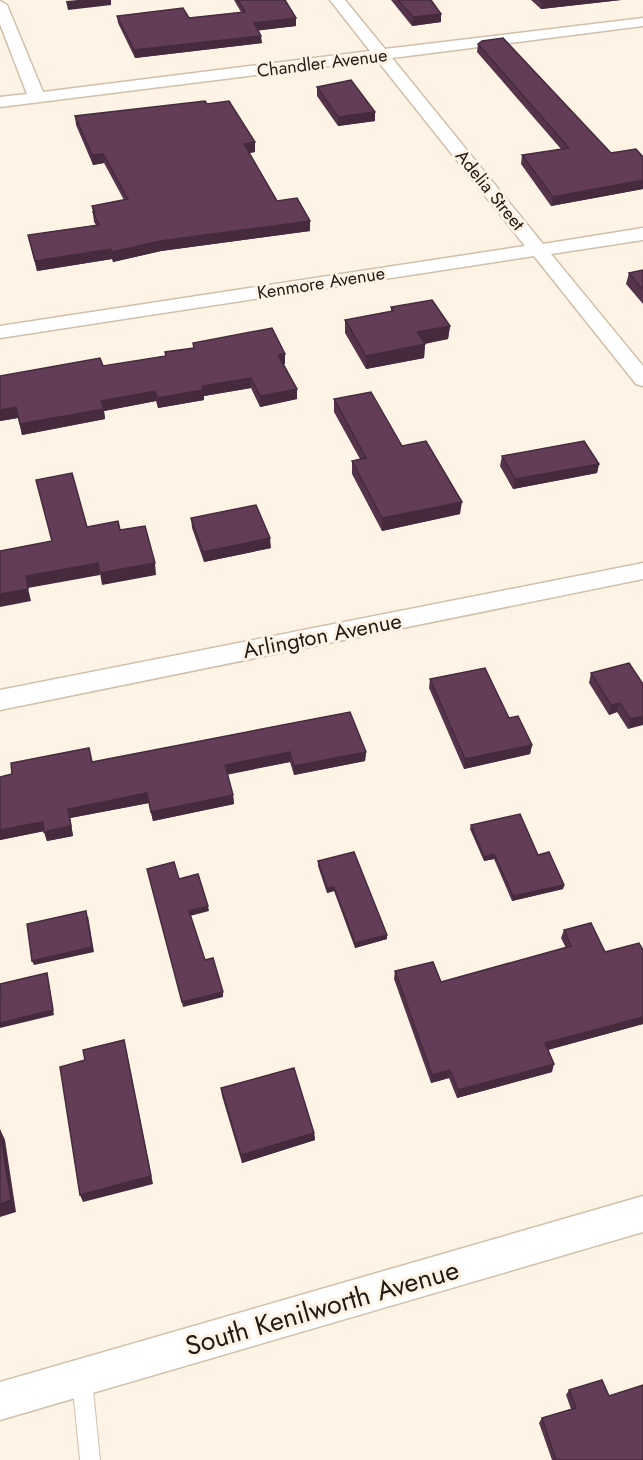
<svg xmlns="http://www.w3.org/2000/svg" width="643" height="1460" font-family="Jost,sans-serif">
  <rect width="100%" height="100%" fill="#fef3e5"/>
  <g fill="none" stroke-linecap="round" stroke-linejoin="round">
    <defs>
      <path id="lane" d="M82,1370L89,1373L92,1380L100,1460H80L72,1380L75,1373Z"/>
      <path id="street" d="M330,0H345L385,49L643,18V26L392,58L543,244L643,228V240L551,254L643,366V386L636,384L534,256L0,338V326L525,246L377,60L0,107V97L27,94L0,24V1L7,5L43,92L370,51Z
        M643,563V579L0,710V690Z
        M643,1196V1232L0,1420V1382Z"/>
    </defs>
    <use href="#lane" stroke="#d2bfaa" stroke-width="2"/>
    <use href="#street" stroke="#d2bfaa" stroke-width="3"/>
    <use href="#lane" fill="#fff" fill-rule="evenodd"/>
    <use href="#street" fill="#fff" fill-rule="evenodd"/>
  </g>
  <path fill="#55344b" d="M234,0H285L296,26L258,30L262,43L135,58L118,23L117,16L189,18L241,12Z
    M391,0H431L441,14V22L412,26Z
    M531,0H621L541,9Z
    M478,44L611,153L643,157V189L551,206L521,164L522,155L561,149L477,52Z
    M317,87L375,112V121L338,126L317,96Z
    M207,104L255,142V152L249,153L277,201L310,231L161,251L113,262L112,259L37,271L28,235L96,225L94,222L92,206L124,200L104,163L93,165L76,125L75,116Z
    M643,270V304L626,284L629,273Z
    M391,307L450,326L448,339L425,344L424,358L366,369L345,333V320L391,311Z
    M193,343L285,364H284L297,389V399L260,407L251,388L204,396V400L158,408L156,401L104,411L105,419L22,435L18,418L0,421V376L103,366L165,356V352L193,348Z
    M334,399L402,446L460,514L382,531L352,474V461L360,459L334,412Z
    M502,456L599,464L597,473L513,489L500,466Z
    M191,518L271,548L204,562L192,528Z
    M591,673L643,684L628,729L617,712L609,715L589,683Z
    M430,679L509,718L532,745L530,754L464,769L429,688Z
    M350,712L366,752L365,761L294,775L290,762L227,774L233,795L234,804L153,821L149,803L70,818L73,836L47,841L44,831L0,840L92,762Z
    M471,825L538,855L564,885L563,889L512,901L494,859L484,861L470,829Z
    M318,861L387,939L355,948L334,891L327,893L318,866Z
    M564,930L605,952L643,950V1024L548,1050L552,1072L457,1098L449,1078L431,1083L394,979L395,971L441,982L566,948L561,938Z
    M221,1088L314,1133L315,1140L242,1163L222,1096Z
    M569,1390L609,1396L643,1460H552L539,1423L542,1418L571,1409L566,1395Z"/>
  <path fill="#452b3d" d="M78,0H111V5L68,10L66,1Z
    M560,0H621L541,9L542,2Z
    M441,14V22L412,26L413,17Z
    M296,18V26L255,31L254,23Z
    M261,36L262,43L135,58L134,50Z
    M375,112V121L338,126V117Z
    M255,142V152L244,154V144Z
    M103,154L104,163L93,165L92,155Z
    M643,180V189L551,206L553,197Z
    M310,221V231L161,251L113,262L112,252L160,241Z
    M111,249L112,259L37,271L35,261Z
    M450,326L448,339L416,345L417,332Z
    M425,344L424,358L366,369V356Z
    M285,354V364L279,365L278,355Z
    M251,378V388L204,396V400L158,408L157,398L202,386Z
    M297,389V399L260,407V396Z
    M155,391L156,401L104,411L105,419L22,435L20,424L101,401Z
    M16,407L18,418L0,421V410Z
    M599,464L597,473L513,489L515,479Z
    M462,502L460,514L382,531V518Z
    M270,538L271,548L204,562L203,552Z
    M98,563L100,575L28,588L31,601L0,607V594L26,576Z
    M155,563L156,575L102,585L100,573Z
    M620,703L617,712L609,715L611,705Z
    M643,716V725L628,729L630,719Z
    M532,745L530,754L464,769L465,759Z
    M290,752V762L226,775L225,765Z
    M366,752L365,761L294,775V766Z
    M147,793L149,803L70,818L73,836L47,841L44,832L68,809Z
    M233,795L234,804L153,821L151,812Z
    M43,822L45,831L0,840V830Z
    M494,854V859L484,861V857Z
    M564,885L563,889L512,901L513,896Z
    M334,887V891L327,893V888Z
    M208,906L209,911L190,916L189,911Z
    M88,916L94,952L34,965L32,961Z
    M387,935V939L355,948V943Z
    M47,973L54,1015L0,1028V1023Z
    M223,992V997L183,1007L182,1002Z
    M643,1017V1024L543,1051L545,1043Z
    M126,1049L153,1184L83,1202L80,1195Z
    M554,1064L552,1072L457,1098L458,1090Z
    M450,1070L449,1078L431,1083L432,1075Z
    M0,1129L5,1140L16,1212L0,1217Z
    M314,1133L315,1140L242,1163L241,1155Z"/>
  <path fill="#633d57" stroke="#452b3d" stroke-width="1.5" d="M238,0H285L296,18L254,23L261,36L134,50L117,16L183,8L189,18L245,12Z
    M398,0H431L441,14L413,17Z
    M540,0H560L542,2Z
    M503,38L611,153L636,149L643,157V180L553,197L522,155L569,148L478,44L482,41Z
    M351,80L375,112L338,117L317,87Z
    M205,101L207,104L229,101L255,142L244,144L277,201L297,198L310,221L160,241L112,252L111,249L35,261L28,235L99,225L93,212H95L92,206L128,199L103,154L92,155L75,116Z
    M643,270V290L629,273Z
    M432,300L450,326L417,332L425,344L366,356L345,320L393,311L391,307Z
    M272,328L285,354L278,355L297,389L260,396L251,378L202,386L203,390L157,398L155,391L101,401L104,409L20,424L16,407L0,410V376L100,358L103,366L166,356L165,352L194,348L193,343Z
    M371,392L402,446L426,441L462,502L382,518L352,461L366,458L334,399Z
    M584,441L599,464L515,479L502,456Z
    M72,473L87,527L118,521L120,530L145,526L155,563L100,573L98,563L26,576L28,589L0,594V551L52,541L36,480Z
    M256,505L270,538L203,552L191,518Z
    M629,663L643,684V716L630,719L620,703L611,705L591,673Z
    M485,668L509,718L518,716L532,745L465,759L430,679Z
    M350,712L366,752L294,766L290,752L225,765L233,795L151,812L147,793L68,809L71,826L44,832L43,822L0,830V777L12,774L11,763L89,748L92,762Z
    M520,814L538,855L549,852L564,885L513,896L494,854L484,857L471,825Z
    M354,852L387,935L355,943L334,887L327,888L318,861Z
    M174,862L179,879L198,874L208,906L189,911L205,960L213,958L223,992L182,1002L147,869Z
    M86,911L92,947L32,961L27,924Z
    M591,923L605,952L639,943L643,950V1017L545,1043L554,1064L458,1090L450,1070L432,1075L395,971L433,962L441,982L571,946L564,930Z
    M47,973L53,1010L0,1023V994H1L0,984Z
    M124,1040L151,1176L80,1195L60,1067L85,1060L83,1050Z
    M294,1068L314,1133L241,1155L221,1088Z
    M0,1132L11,1200L0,1204Z
    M602,1380L609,1396L643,1385V1460H556L542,1418L576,1408L569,1390Z"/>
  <g text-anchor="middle" stroke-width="6" stroke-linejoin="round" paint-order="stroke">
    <g font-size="18" fill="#221c14" stroke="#fef3e5">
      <text transform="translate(322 63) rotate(-7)" y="6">Chandler Avenue</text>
      <text transform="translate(490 190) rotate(51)" y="6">Adelia Street</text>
      <text transform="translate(321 283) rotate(-9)" y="6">Kenmore Avenue</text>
    </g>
    <g font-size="22" fill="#221c14" stroke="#fef3e5">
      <text transform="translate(322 635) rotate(-11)" y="8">Arlington Avenue</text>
    </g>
    <g font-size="27" fill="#221c14" stroke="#fef3e5">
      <text transform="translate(322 1308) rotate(-16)" y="9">South Kenilworth Avenue</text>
    </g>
  </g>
</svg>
